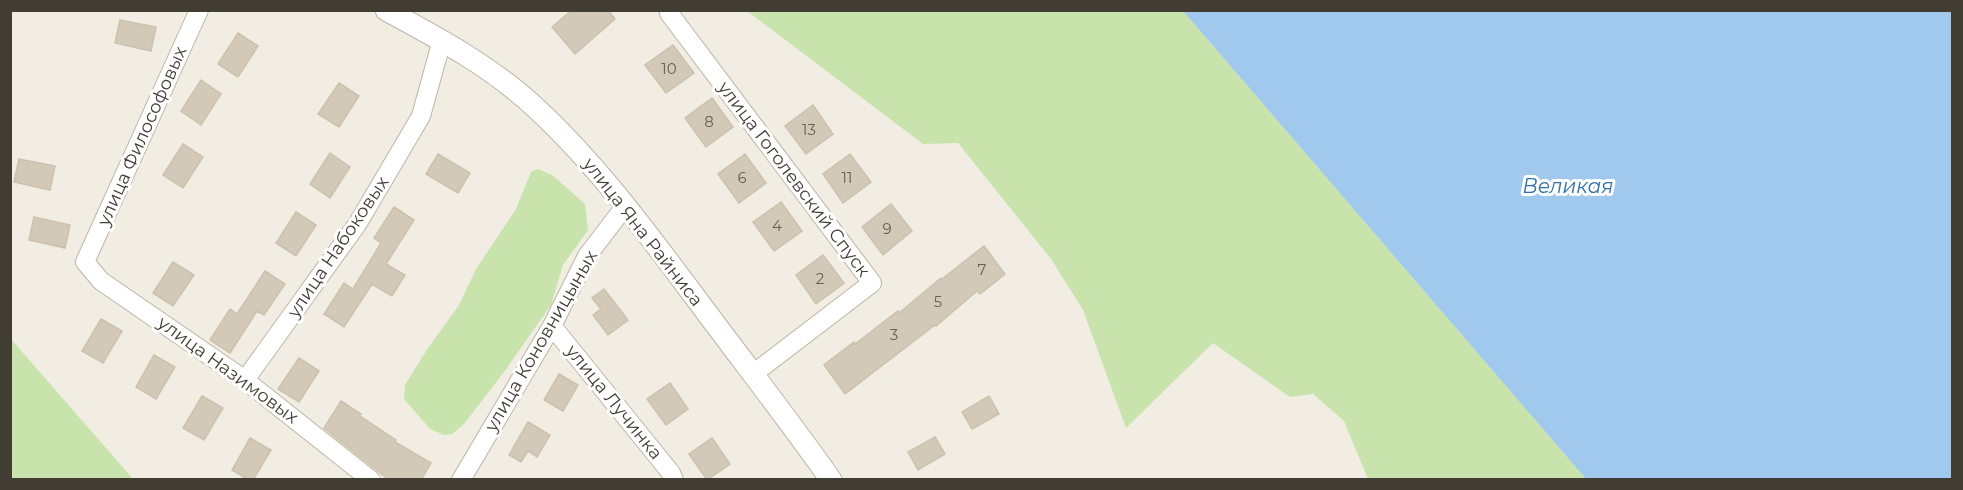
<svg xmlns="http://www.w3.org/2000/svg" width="1963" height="490" font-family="Montserrat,sans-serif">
  <rect width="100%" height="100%" fill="#f1ede3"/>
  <path fill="#c8e4ac" d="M747,11H1183L1586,479H1368L1344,421L1313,394L1290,397L1213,343L1126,428L1083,310L1051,259L958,143L923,144Z
    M538,169L552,175L585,204L588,230L563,265L551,305L504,372L464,424L452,434L444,435L430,429L404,399L405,385L426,351L459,305L476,269L516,209L531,172Z
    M11,339L133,479H11Z"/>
  <path fill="#a0c9ed" d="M1183,11H1952V479H1586Z"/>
  <path fill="#d2c9b9" stroke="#ccc1ac" stroke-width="1.5" d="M572,10H608L615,19L575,54L552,27Z
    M120,20L156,27L151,51L115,43Z
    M238,33L258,46L238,77L218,64Z
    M673,45L694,73L666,93L645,65Z
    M201,80L221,94L201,125L181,111Z
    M339,83L359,96L339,127L318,114Z
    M712,98L733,127L706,147L685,118Z
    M813,105L833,134L806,154L785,126Z
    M183,144L203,157L183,188L163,175Z
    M330,153L350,167L330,198L310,184Z
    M438,154L470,173L458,193L426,174Z
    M745,154L766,183L739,203L718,174Z
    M850,154L871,182L843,203L823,174Z
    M19,159L55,166L50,190L14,182Z
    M781,202L802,231L774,251L753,222Z
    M891,204L912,231L883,255L862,227Z
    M394,207L414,220L386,264L405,275L392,296L372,284L344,327L324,314L344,283L353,289L381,243L374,238Z
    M296,212L316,225L296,256L276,243Z
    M34,217L70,225L65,248L29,240Z
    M984,246L1005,274L980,294L977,291L936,326L935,325L845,394L824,365L854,342L855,344L898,311L899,313L941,278L942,279Z
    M823,255L844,283L816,304L796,275Z
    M173,262L194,275L173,306L153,293Z
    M265,271L285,284L264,315L257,311L230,353L210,340L230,309L237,314Z
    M604,289L628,320L608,335L593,315L601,309L592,298Z
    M101,319L122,331L103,363L82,351Z
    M154,355L175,367L156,399L136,387Z
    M299,358L319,371L299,402L278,389Z
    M559,374L578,385L563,411L544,400Z
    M670,383L688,409L666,425L647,399Z
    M202,396L223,408L204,440L183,428Z
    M989,396L999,414L972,429L962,412Z
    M341,401L361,414L360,416L396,440L395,442L431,463L421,480H389L324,428Z
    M528,422L550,435L537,457L528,451L521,462L509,455Z
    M935,437L945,454L918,470L908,452Z
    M250,438L271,450L253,480H249L232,470Z
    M712,438L730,464L707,480L689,454Z"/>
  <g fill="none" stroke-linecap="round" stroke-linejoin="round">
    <defs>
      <path id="minor" d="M199,10L85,262L101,281L245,380L371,480
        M669,13L872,283L753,374
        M552,326L671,473L674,480
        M245,380L358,223L421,116L442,40
        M461,480L552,326L587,256L626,205"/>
      <path id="tertiary" d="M386,10C440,39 494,68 538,110C600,168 650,237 701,305C744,363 789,420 831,480"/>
    </defs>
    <use href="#minor" stroke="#bcb5a6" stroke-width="20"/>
    <use href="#tertiary" stroke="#bcb5a6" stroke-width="23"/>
    <use href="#minor" stroke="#fff" stroke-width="18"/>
    <use href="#tertiary" stroke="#fff" stroke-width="21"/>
  </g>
  <g text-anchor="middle" stroke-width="6" stroke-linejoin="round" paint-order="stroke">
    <g font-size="15" fill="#666054">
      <text x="669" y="74">10</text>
      <text x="709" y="127">8</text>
      <text x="809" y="135">13</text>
      <text x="742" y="183">6</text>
      <text x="847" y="183">11</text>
      <text x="777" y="231">4</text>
      <text x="887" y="234">9</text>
      <text x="982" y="275">7</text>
      <text x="820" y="284">2</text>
      <text x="938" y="307">5</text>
      <text x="894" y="340">3</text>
    </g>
    <g font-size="18" fill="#423d33" stroke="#fff">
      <text transform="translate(142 136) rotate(-66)" y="6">улица Философовых</text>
      <text transform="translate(794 179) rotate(53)" y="6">улица Гоголевский Спуск</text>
      <text transform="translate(643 232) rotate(52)" y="6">улица Яна Райниса</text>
      <text transform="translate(338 247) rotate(-56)" y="6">улица Набоковых</text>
      <text transform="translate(541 341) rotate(-60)" y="6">улица Коновницыных</text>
      <text transform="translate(228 370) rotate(36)" y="6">улица Назимовых</text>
      <text transform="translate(614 402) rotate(51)" y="6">улица Лучинка</text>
    </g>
    <g font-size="20" font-style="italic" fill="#3170a9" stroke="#fff">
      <text x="1568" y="193">Великая</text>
    </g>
  </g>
  <rect width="1963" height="490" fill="none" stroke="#423d33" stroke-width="24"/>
</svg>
